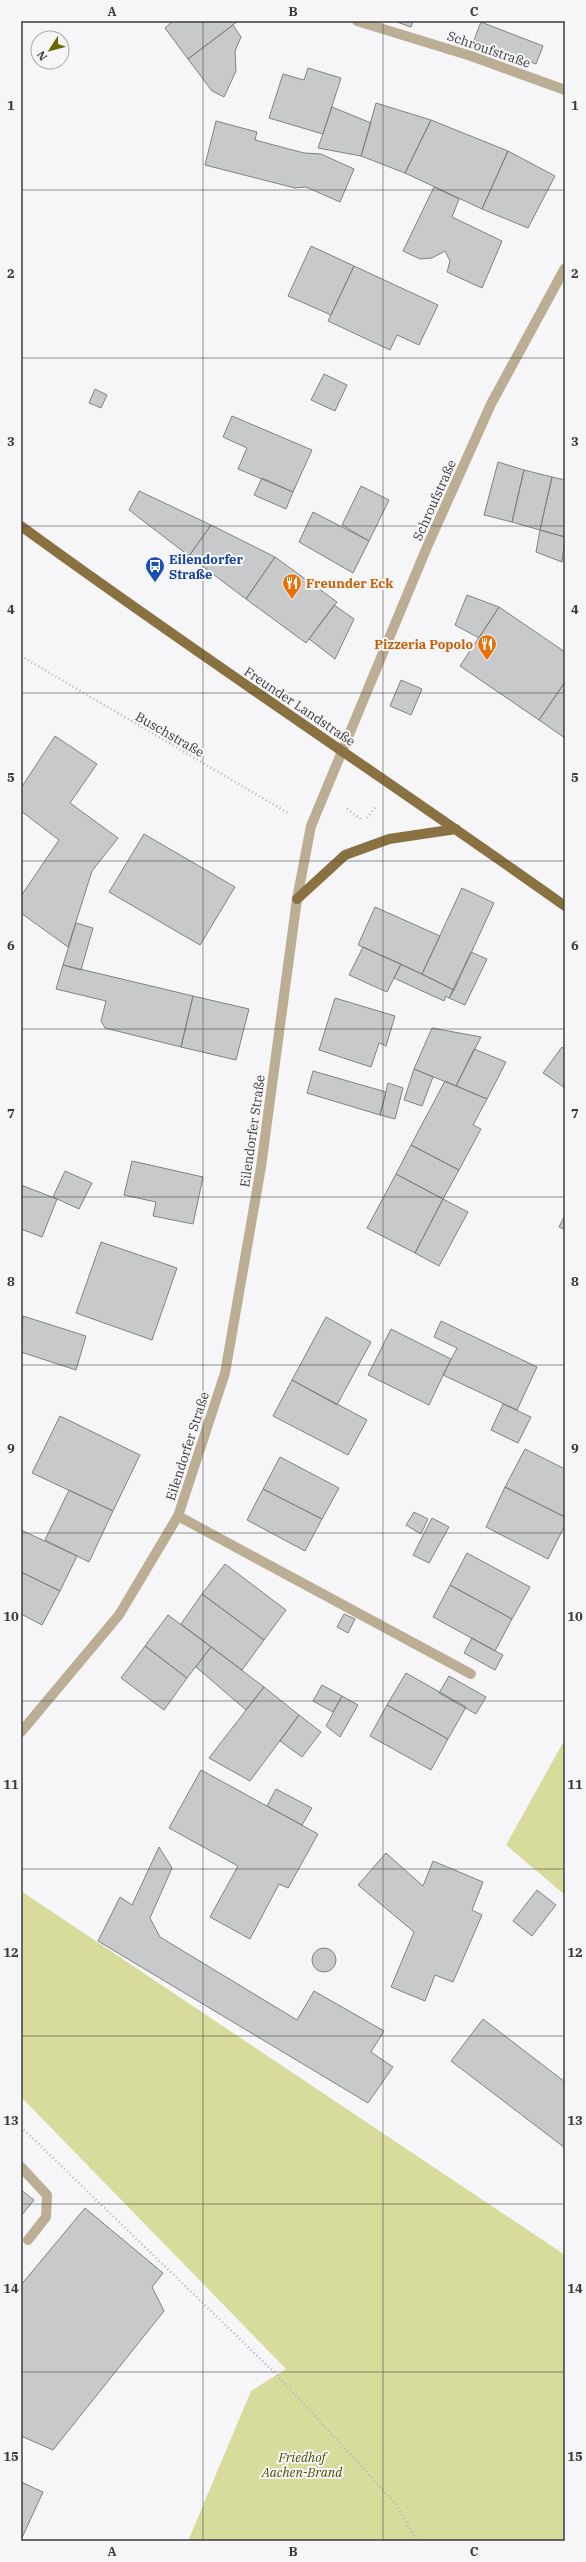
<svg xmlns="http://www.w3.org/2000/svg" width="586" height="2562" font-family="'IBM Plex Serif',serif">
  <rect width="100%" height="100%" fill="#f6f6f8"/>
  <path fill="#d7dc9d" d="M565,1739V1895L506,1845Z
    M21,1891L565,2255V2541H188L251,2391L286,2369L21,2097Z"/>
  <path fill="#c8c9ca" stroke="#828284" d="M173,21H238L188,59L165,28Z
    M394,21H413L411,27Z
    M481,22L543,46L536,64L474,40Z
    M233,25L241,37L235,51L236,71L224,97L212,91L188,59Z
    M308,68L341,78L323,134L269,118L283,74L304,80Z
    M376,103L431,120L405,173L361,156Z
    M332,107L371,123L361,156L318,148Z
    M431,120L508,151L482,209L405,173Z
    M216,121L257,132L255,140L304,153L321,154L354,169L340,202L306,187L295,188L205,165Z
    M508,151L555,176L528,228L482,209Z
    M434,187L459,199L452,217L502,241L482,288L447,272L450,261L445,251L432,258L420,259L403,251Z
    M311,246L354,266L331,315L288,296Z
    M354,266L438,305L419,345L397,335L390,350L328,321Z
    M324,374L347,385L335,411L311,400Z
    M95,389L107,395L101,408L89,403Z
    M232,416L312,450L293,492L238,469L247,448L223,437Z
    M498,462L524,470L512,522L484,515Z
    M524,470L552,477L540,530L512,522Z
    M552,477L565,480V537L540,530Z
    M262,478L293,492L286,509L254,495Z
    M361,486L389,500L369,541L342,525Z
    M139,491L211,525L189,556L129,510Z
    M313,512L369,541L353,573L299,542Z
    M211,525L275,557L246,599L189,556Z
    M540,530L565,537L562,562L536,552Z
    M275,557L337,602L306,643L246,599Z
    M467,595L499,607L479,638L455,625Z
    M334,605L354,619L335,659L309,639Z
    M499,607L565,652V682L539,720L460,666Z
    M401,680L422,689L411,715L390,706Z
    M565,682V738L539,720Z
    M55,736L97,764L70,803L118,838L92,871L68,947L21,913V896L59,840L21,811V788Z
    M144,834L235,887L200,945L109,892Z
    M462,888L494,903L454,990L422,974Z
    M375,907L440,936L422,974L358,945Z
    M76,923L93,928L81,970L63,965Z
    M363,947L401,964L387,992L349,975Z
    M471,952L487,959L465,1005L449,998Z
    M401,964L454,990L449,998L446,996L444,1001L394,978Z
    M63,965L193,996L181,1047L105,1028L101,1021L106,1001L56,989Z
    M193,996L249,1009L236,1060L181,1047Z
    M335,998L395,1016L386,1046L379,1043L371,1067L319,1050Z
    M432,1028L481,1037L456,1086L414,1069Z
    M562,1047L565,1050V1088L543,1073Z
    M474,1049L506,1062L487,1099L456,1086Z
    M414,1069L433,1077L422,1106L404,1100Z
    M313,1071L386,1092L380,1115L307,1093Z
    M445,1081L487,1099L473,1125L481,1129L459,1170L411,1145Z
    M388,1083L403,1088L395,1119L380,1115Z
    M411,1145L459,1170L443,1199L396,1174Z
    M132,1161L203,1177L193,1224L153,1216L156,1202L124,1195Z
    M65,1171L92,1183L79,1209L53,1197Z
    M396,1174L443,1199L415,1253L367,1228Z
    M21,1185L57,1199L42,1237L21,1229Z
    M443,1199L468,1212L439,1266L415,1253Z
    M565,1215V1230L559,1227Z
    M101,1242L177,1268L152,1340L76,1313Z
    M23,1316L86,1336L76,1370L21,1352Z
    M326,1317L371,1342L337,1405L292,1380Z
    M441,1321L537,1367L517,1410L443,1375L457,1348L434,1337Z
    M391,1329L451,1359L429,1405L368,1375Z
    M292,1380L367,1420L348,1455L273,1416Z
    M503,1404L531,1417L518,1443L491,1430Z
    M60,1416L140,1455L113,1511L32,1473Z
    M525,1449L565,1469V1517L505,1487Z
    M280,1457L339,1488L322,1519L263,1489Z
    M505,1487L565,1517V1525L548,1559L486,1527Z
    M263,1489L322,1519L305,1551L247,1520Z
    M69,1490L113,1511L89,1562L45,1540Z
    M414,1512L428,1519L421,1534L406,1525Z
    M432,1518L449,1527L429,1563L413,1555Z
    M21,1530L77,1556L60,1591L21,1572Z
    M467,1553L530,1587L512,1619L450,1585Z
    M225,1564L286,1610L264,1640L202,1594Z
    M21,1572L60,1591L42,1625L21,1614Z
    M450,1585L512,1619L495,1651L433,1617Z
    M202,1594L264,1640L242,1670L181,1624Z
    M344,1614L355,1619L348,1633L337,1627Z
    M168,1615L211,1647L187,1678L145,1646Z
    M472,1638L503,1655L495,1670L464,1653Z
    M145,1646L187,1678L164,1710L121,1678Z
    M211,1647L264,1687L246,1710L196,1667Z
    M406,1673L466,1707L448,1739L387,1705Z
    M449,1676L486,1697L476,1714L439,1693Z
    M322,1685L342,1696L333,1712L313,1701Z
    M264,1687L299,1715L250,1781L209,1758Z
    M342,1696L358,1705L340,1737L326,1726Z
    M387,1705L448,1739L431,1770L370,1736Z
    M299,1715L321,1732L302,1757L280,1741Z
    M201,1770L318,1834L288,1888L279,1884L250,1939L210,1917L238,1866L169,1828Z
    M276,1789L312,1808L302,1825L267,1806Z
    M159,1847L172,1868L150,1918L160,1937L297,2020L314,1991L384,2031L371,2052L393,2067L368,2103L98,1941L120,1897L132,1905Z
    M386,1853L423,1886L433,1861L483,1882L472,1910L482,1915L453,1982L435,1975L425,2001L391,1987L414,1932L358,1885Z
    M537,1890L556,1905L532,1936L513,1921Z
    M312 1960a12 12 0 1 1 24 0a12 12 0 1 1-24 0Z
    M483,2019L565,2082V2148L451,2061Z
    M21,2190L34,2200L21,2216Z
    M85,2208L163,2273L152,2287L164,2311L53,2450L21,2436V2285Z
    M21,2482L43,2492L21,2540Z"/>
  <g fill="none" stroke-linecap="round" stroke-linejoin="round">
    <path stroke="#b3b3b4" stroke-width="2.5" stroke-dasharray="1 3" stroke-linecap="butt" d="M21,656L288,813
      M347,809L362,820
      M367,818L376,806
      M21,2127L276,2374L396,2504L417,2541"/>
    <path stroke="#bcae95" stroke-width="10" d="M357,21L471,56L565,90
      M178,1516L471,1674
      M21,1732L119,1615L178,1516L225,1373L261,1167L297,899L311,826L427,547L491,404L565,268
      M21,2167L47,2195L46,2217L28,2240"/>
    <path stroke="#8a7142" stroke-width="10" d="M21,526C200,657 385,778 565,906
      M297,899L345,855L389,839L456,829"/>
  </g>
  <path fill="none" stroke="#3b3b3b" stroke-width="1" stroke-opacity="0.55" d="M203,21V2541M383,21V2541M21,190H565M21,358H565M21,526H565M21,693H565M21,861H565M21,1029H565M21,1197H565M21,1365H565M21,1533H565M21,1701H565M21,1869H565M21,2036H565M21,2204H565M21,2372H565"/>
  <defs>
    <symbol id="bus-pin" viewBox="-11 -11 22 30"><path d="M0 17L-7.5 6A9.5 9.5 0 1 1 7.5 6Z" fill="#1a4fb4" stroke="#f6f6f8"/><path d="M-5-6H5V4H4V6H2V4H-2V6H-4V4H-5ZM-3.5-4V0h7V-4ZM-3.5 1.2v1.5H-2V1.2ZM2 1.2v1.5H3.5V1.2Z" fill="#fff"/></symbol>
    <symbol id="restaurant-pin" viewBox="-11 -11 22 30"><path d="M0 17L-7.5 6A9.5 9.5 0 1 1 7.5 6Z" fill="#e8710a" stroke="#f6f6f8"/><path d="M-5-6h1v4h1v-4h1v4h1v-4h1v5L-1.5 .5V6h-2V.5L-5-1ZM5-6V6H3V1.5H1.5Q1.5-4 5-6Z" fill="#fff"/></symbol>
  </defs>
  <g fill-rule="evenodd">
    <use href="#bus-pin" x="144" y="555" width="22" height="30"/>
    <use href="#restaurant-pin" x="281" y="572" width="22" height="30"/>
    <use href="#restaurant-pin" x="476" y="633" width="22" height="30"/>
  </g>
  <g text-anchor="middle" stroke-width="4" stroke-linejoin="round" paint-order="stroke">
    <g font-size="13" fill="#3b3b3b" stroke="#f6f6f8">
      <text transform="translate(489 49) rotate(19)" y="5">Schroufstraße</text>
      <text transform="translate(434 500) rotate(-66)" y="5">Schroufstraße</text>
      <text transform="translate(300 706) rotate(34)" y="5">Freunder Landstraße</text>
      <text transform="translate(170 734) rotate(30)" y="5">Buschstraße</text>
      <text transform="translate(252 1131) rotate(-82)" y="5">Eilendorfer Straße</text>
      <text transform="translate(187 1446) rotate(-72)" y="5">Eilendorfer Straße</text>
    </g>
    <g font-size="13" font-weight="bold" fill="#164399" stroke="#f6f6f8" text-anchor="start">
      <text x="169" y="564">Eilendorfer<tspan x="169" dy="15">Straße</tspan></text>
    </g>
    <g font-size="13" font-weight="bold" fill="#c56008" stroke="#f6f6f8" text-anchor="start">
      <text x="306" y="588">Freunder Eck</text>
      <text x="473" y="649" text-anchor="end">Pizzeria Popolo</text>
    </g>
    <g font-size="13" font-style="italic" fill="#4d5000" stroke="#f6f6f8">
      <text x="302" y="2462">Friedhof<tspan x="302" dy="15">Aachen-Brand</tspan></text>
    </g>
  </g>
  <rect width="586" height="2562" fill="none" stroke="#f6f6f8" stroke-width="44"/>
  <g transform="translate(50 50) rotate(234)"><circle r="19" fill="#f6f6f8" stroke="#ababac"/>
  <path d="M0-3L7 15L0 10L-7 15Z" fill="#686906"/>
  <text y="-6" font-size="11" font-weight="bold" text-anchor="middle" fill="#3b3b3b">N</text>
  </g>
  <rect x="22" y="22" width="542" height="2518" fill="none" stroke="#3b3b3b" stroke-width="1.5"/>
  <g font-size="13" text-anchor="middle" font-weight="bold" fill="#3b3b3b">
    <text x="112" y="16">A</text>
    <text x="293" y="16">B</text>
    <text x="474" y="16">C</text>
    <text x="11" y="110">1</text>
    <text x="575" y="110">1</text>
    <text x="11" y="278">2</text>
    <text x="575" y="278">2</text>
    <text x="11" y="446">3</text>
    <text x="575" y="446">3</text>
    <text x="11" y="614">4</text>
    <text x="575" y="614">4</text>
    <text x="11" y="782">5</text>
    <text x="575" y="782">5</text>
    <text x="11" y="950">6</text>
    <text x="575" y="950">6</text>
    <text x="11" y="1118">7</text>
    <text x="575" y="1118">7</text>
    <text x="11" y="1286">8</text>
    <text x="575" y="1286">8</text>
    <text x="11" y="1453">9</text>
    <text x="575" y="1453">9</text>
    <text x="11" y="1621">10</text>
    <text x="575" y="1621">10</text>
    <text x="11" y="1789">11</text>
    <text x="575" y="1789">11</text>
    <text x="11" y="1957">12</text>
    <text x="575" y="1957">12</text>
    <text x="11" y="2125">13</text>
    <text x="575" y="2125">13</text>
    <text x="11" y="2293">14</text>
    <text x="575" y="2293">14</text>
    <text x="11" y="2461">15</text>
    <text x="575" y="2461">15</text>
    <text x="112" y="2556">A</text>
    <text x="293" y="2556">B</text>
    <text x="474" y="2556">C</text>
  </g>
</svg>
